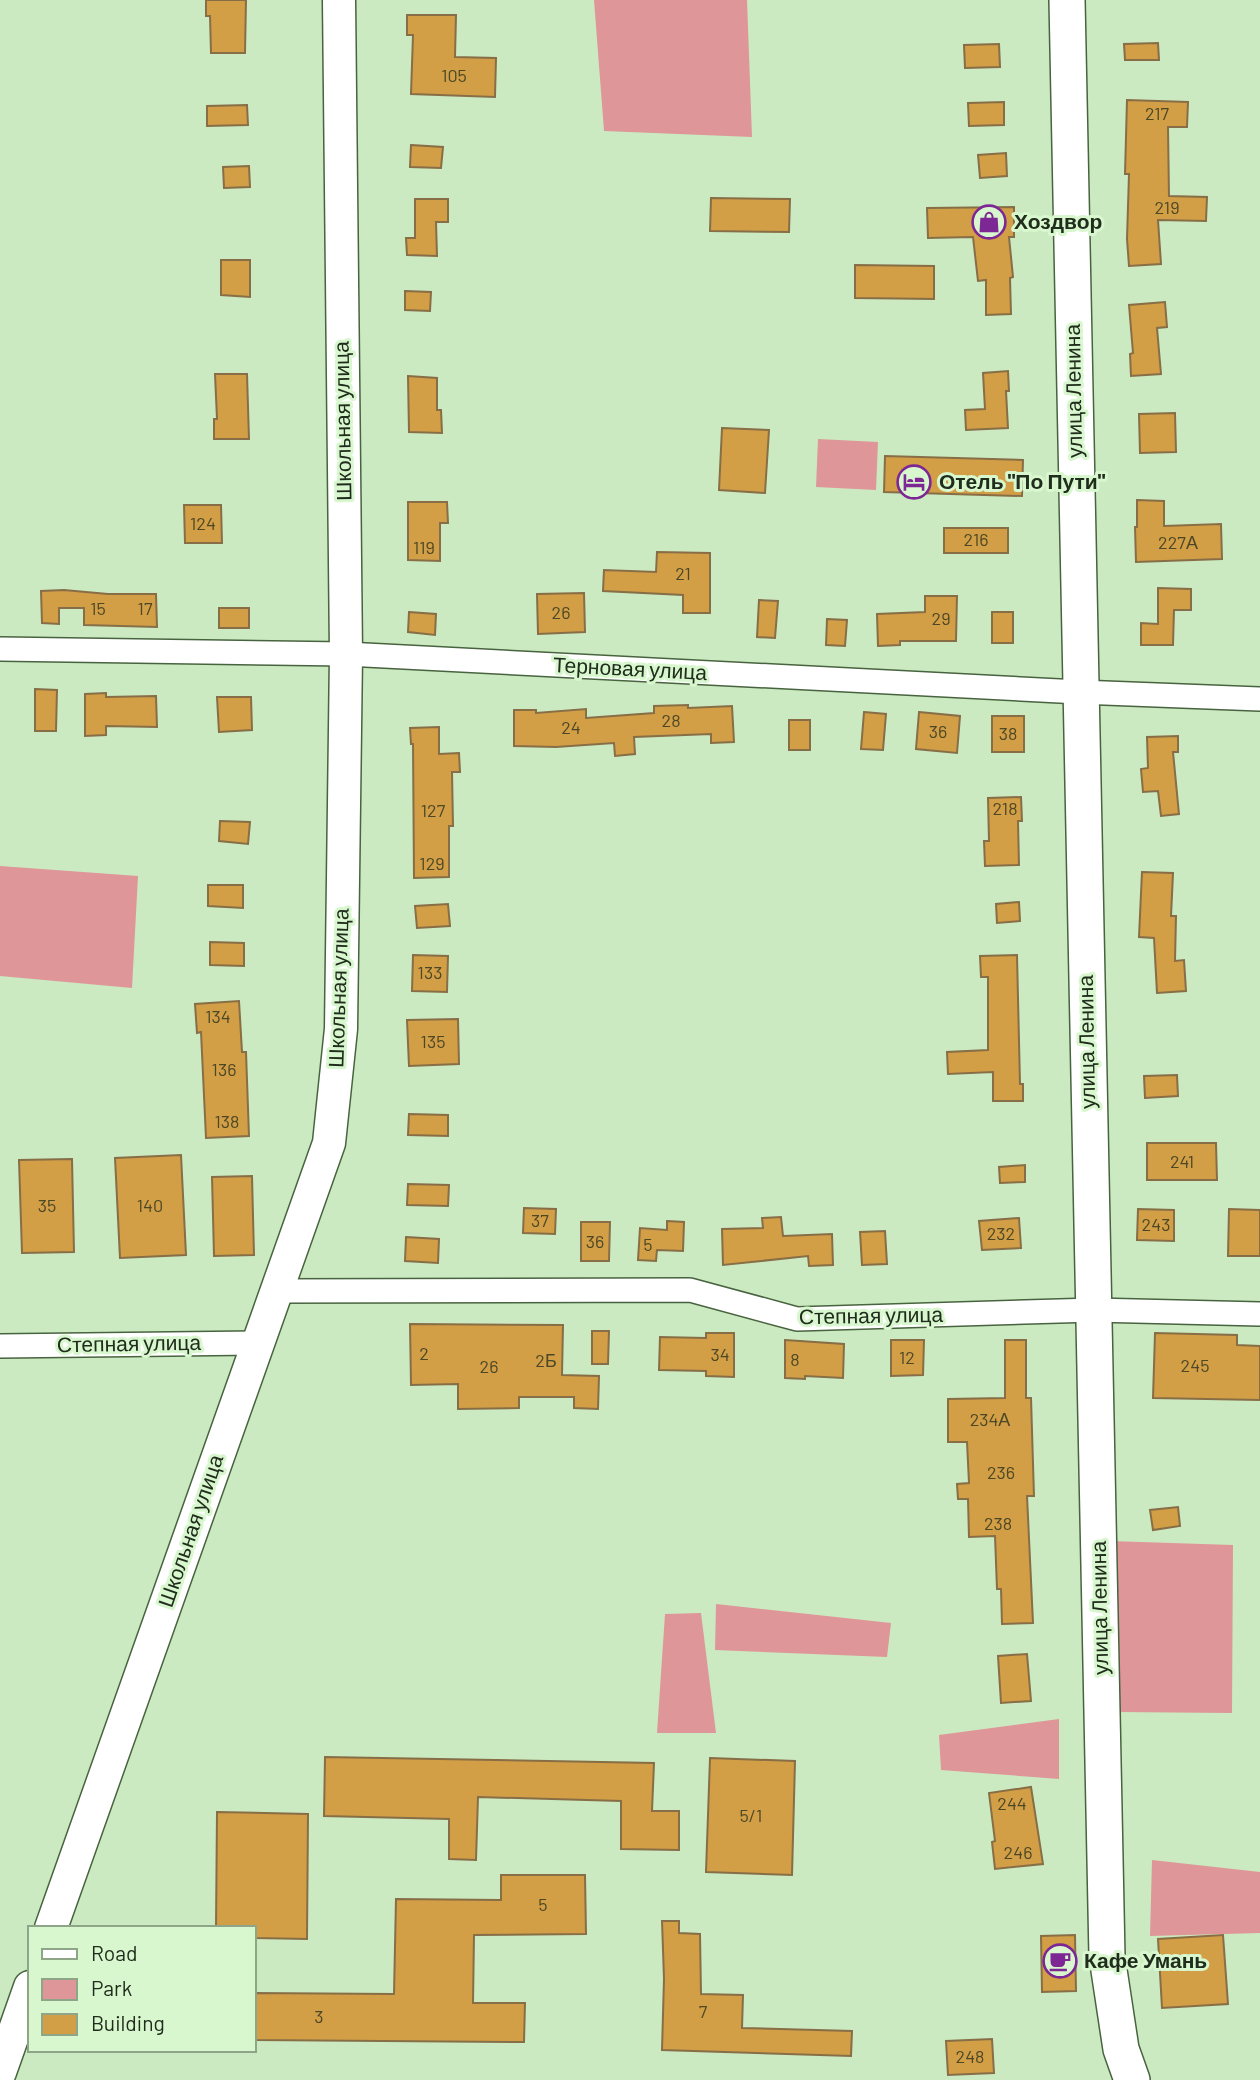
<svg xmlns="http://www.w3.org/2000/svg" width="1260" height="2080" font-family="Barlow,sans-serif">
  <rect width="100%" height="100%" fill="#cbeac1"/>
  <path fill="#df9698" d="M594,0H747L752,137L604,131Z
    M818,439L878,442L876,490L816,487Z
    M0,866L138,876L132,988L0,976Z
    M1110,1541L1233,1545L1232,1713L1116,1712Z
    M716,1604L891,1623L887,1657L715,1650Z
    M701,1613L716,1733H657L665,1614Z
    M1059,1719V1779L941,1770L939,1735Z
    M1152,1860L1260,1872V1933L1150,1936Z"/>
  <path fill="#d29e46" stroke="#876e46" stroke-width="2" d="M206,0H246L245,53H211L210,16H206Z
    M407,15H456L455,57L496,58L495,97L411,94L413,35H407Z
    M1158,43L1159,60H1125L1124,44Z
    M999,44L1000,67L965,68L964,45Z
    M1127,100L1188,102L1187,127H1168L1169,196L1207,197L1206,221L1158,220L1161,264L1129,266L1127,239L1129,174H1125Z
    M1004,102V125L969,126L968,103Z
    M247,105L248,125L207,126V106Z
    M411,145L443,147L441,168L410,167Z
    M1006,153L1007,176L980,178L978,155Z
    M249,166L250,187L224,188L223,167Z
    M711,198L790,199L789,232L710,231Z
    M415,199H448V222H436L437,256L407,255L406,238H415Z
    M1014,207V237H1009L1013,277L1010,278L1011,314L986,315V280L978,281L973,237L928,238L927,208Z
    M221,260H250V297L221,295Z
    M855,265L934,266V299L855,298Z
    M405,291L431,292L430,311L405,310Z
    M1165,302L1167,327L1157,328L1161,374L1131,376L1130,354L1133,353L1129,305Z
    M1008,371L1009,391H1006L1008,428L966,430L965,410L985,409L983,373Z
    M215,374H247L249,439H214V419H217Z
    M408,376L437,378V410H441L442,433L409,432Z
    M1175,413L1176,452L1140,453L1139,414Z
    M722,428L769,430L765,493L719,490Z
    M885,456L1023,460L1022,496L884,492Z
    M1137,500L1164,501V526L1221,524L1222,559L1136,562L1135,527H1137Z
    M408,502H447L448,523H440V561L408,560Z
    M184,505H221L222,543H185Z
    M944,528H1008V553H944Z
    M657,552L710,553V613H683V595L603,591L604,570L656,572Z
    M1158,588L1191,589V610H1174L1173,645H1141V623L1158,624Z
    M64,590L108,594H156L157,627L84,625V608H59V624L42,623L41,591Z
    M584,593L585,632L538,634L537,594Z
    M925,596H957L956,641H900V645L878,646L877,614L925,612Z
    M759,600L778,601L775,638L757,637Z
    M219,608H249V628H219Z
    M409,612L436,614L435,635L408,632Z
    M992,612H1013V643H992Z
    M827,619L847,620L845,646L826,645Z
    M35,689L57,690L56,731H35Z
    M106,693V697L156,696L157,727L106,726V735L85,736V694Z
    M217,697H251L252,730L219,732Z
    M688,705V708L732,706L734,742L711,743V734L634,737L635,754L615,756L614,743L556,747L514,746V710H536V713L586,709V718L654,713V706Z
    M864,712L886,714L883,750L861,749Z
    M919,712L960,716L957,753L916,749Z
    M992,716H1024V752H992Z
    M789,720H810V750H789Z
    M439,727V754L459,753L460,772H452L453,826H449V877L414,878L413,744H411L410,728Z
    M1178,736V752H1173L1179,814L1161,816L1158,791L1143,792L1141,769L1148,768L1147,737Z
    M1021,797L1022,821H1018L1019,865L985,866L984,841H989L988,798Z
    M220,821L250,822L248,844L219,841Z
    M1142,872L1173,873L1171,916H1176L1175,961L1184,960L1186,991L1157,993L1154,938L1139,937Z
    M208,885H243V908L208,906Z
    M1019,902L1020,921L997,923L996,904Z
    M448,904L450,926L417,928L415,906Z
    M210,942L244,943V966L210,965Z
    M413,955L448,956L447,992L412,991Z
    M1017,955L1020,1084H1023V1101H993V1072L948,1074L947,1052L988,1050V977H981L980,956Z
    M239,1001L242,1052H246L249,1136L206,1138L201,1032L197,1033L195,1004Z
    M458,1019L459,1064L409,1066L407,1020Z
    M1177,1075L1178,1096L1145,1098L1144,1076Z
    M409,1114L448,1115V1136L408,1135Z
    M1147,1143H1216L1217,1180H1147Z
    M181,1155L186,1255L120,1258L115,1158Z
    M72,1159L74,1252L22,1253L19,1160Z
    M1025,1165V1182L1000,1183L999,1167Z
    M252,1176L254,1255L214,1256L212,1177Z
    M408,1184L449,1185L448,1206L407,1205Z
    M524,1208L556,1209L555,1234L523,1233Z
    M1138,1209L1174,1210V1241L1137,1240Z
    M1229,1209L1260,1210V1256H1228Z
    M781,1217L783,1236L832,1234L833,1265L809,1266L808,1256L723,1265L722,1229L763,1228L762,1218Z
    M1019,1218L1021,1248L982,1250L979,1221Z
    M667,1221L684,1222L683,1251L657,1250L656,1261L638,1260L640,1228L667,1230Z
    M581,1222H610L609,1261H581Z
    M885,1231L887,1264L862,1265L860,1232Z
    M406,1237L439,1239L438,1263L405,1261Z
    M410,1324L563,1325L562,1375L599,1376L598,1409L574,1408V1397H519V1408L458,1409V1384L411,1385Z
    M592,1331H609L608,1364H592Z
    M706,1333H734V1377L706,1376V1371L659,1370L660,1337L706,1338Z
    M1155,1333L1237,1335V1345L1260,1346V1400L1153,1398Z
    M785,1340L844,1344L843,1378L805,1376V1379L785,1378Z
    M891,1340H924L923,1375L891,1376Z
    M1005,1340H1026V1398H1031L1034,1496H1027L1033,1623L1002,1624L1001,1589H997L995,1536L969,1537L968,1499H958L957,1484L969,1483L967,1442H948V1399L1005,1398Z
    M1178,1507L1180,1526L1153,1530L1150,1510Z
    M1027,1654L1031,1701L1001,1703L998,1656Z
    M325,1757L654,1763L652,1811H679V1850L621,1849V1801L478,1797L476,1860L449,1859V1819L324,1816Z
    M710,1758L795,1761L792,1875L706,1872Z
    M1031,1787L1043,1864L995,1869L992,1842L995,1841L989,1793Z
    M217,1812L308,1814L307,1939L254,1938V1928H216Z
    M501,1875H585L586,1934L474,1935L473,2003H525L524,2042L254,2040V1993L394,1994L396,1899L501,1900Z
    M662,1921H679V1933L700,1934L701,1994L743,1995L742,2028L852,2031L851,2056L662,2050L664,1979Z
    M1075,1935L1076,1991L1042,1992L1041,1936Z
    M1223,1935L1228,2004L1162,2008L1158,1939Z
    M992,2039L994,2073L948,2075L946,2041Z"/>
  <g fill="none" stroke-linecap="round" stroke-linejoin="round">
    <defs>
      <path id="street" d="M0,649L346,654L1079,692L1260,699
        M276,1291L690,1290L797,1319L1094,1310L1260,1314
        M0,1346L258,1343"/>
      <path id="secondary" d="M51,1928L329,1143L341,1029L346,654L339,0
        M0,2072L30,1987"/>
      <path id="primary" d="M1067,0C1078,653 1094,1305 1107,1957L1121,2049L1132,2080"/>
    </defs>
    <use href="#street" stroke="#48633f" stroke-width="26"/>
    <use href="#secondary" stroke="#48633f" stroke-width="35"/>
    <use href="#primary" stroke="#48633f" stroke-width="38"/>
    <use href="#street" stroke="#fff" stroke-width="23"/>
    <use href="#secondary" stroke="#fff" stroke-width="32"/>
    <use href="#primary" stroke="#fff" stroke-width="35"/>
  </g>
  <defs>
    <symbol id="shop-ring" viewBox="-11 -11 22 22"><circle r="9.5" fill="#d8f7ce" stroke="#7d2795" stroke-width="1.5"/><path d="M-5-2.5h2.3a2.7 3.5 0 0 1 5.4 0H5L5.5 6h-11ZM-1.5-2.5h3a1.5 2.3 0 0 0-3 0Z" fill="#7d2795"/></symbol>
    <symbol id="hotel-ring" viewBox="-11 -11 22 22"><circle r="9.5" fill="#d8f7ce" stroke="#7d2795" stroke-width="1.5"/><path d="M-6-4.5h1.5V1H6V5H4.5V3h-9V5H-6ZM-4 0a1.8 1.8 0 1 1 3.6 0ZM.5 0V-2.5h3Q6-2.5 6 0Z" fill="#7d2795"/></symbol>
    <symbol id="cafe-ring" viewBox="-11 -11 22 22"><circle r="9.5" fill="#d8f7ce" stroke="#7d2795" stroke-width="1.5"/><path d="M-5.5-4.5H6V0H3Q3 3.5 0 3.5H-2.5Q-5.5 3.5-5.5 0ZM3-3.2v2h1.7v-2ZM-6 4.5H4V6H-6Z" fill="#7d2795"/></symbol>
  </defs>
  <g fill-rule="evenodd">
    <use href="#shop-ring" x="970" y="203" width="38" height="38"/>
    <use href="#hotel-ring" x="895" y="463" width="38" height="38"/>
    <use href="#cafe-ring" x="1041" y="1942" width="38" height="38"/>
  </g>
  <g text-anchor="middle" stroke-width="6" stroke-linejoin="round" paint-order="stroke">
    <g font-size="18" fill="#4c4826">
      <text x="454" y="82">105</text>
      <text x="1157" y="120">217</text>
      <text x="1167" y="214">219</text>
      <text x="203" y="530">124</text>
      <text x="976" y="546">216</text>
      <text x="1178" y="549">227А</text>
      <text x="424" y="554">119</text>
      <text x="683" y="580">21</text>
      <text x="98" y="615">15</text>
      <text x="145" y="615">17</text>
      <text x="561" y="619">26</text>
      <text x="941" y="625">29</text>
      <text x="671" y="727">28</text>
      <text x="571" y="734">24</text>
      <text x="938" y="738">36</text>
      <text x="1008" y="740">38</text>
      <text x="1005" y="815">218</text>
      <text x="433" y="817">127</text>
      <text x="432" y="870">129</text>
      <text x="430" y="979">133</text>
      <text x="218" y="1023">134</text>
      <text x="433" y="1048">135</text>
      <text x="224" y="1076">136</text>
      <text x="227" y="1128">138</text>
      <text x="1182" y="1168">241</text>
      <text x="47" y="1212">35</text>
      <text x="150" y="1212">140</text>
      <text x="540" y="1227">37</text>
      <text x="1156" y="1231">243</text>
      <text x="1001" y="1240">232</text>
      <text x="595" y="1248">36</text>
      <text x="648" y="1251">5</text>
      <text x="424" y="1360">2</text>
      <text x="720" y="1361">34</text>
      <text x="907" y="1364">12</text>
      <text x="795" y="1366">8</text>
      <text x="546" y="1367">2Б</text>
      <text x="1195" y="1372">245</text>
      <text x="489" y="1373">26</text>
      <text x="990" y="1426">234А</text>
      <text x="1001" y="1479">236</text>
      <text x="998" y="1530">238</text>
      <text x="1012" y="1810">244</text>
      <text x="751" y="1822">5/1</text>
      <text x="1018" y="1859">246</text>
      <text x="543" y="1911">5</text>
      <text x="703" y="2018">7</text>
      <text x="319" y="2023">3</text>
      <text x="970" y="2063">248</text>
    </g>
    <g font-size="21" font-weight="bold" fill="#202c1c" stroke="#d8f7ce" text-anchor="start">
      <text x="1014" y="229">Хоздвор</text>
      <text x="939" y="489">Отель "По Пути"</text>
      <text x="1084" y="1968">Кафе Умань</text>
    </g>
    <g font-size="21" fill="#202c1c" stroke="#d8f7ce">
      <text transform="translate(1074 391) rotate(-91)" y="7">улица Ленина</text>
      <text transform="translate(343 421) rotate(-91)" y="7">Школьная улица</text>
      <text transform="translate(630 669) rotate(3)" y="7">Терновая улица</text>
      <text transform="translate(339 988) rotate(-88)" y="7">Школьная улица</text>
      <text transform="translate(1087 1042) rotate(-91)" y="7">улица Ленина</text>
      <text transform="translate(871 1316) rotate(-1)" y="7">Степная улица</text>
      <text transform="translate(129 1344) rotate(-1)" y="7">Степная улица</text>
      <text transform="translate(191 1531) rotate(-71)" y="7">Школьная улица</text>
      <text transform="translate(1100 1608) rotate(-91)" y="7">улица Ленина</text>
    </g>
  </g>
  <rect x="28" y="1926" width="228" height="126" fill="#d8f7ce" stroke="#8ea687" stroke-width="2"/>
  <rect x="42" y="1949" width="35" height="10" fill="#ffffff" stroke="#8ea687" stroke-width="2"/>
  <text x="91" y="1961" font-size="21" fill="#202c1c">Road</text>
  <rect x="42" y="1979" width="35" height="21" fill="#df9698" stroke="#8ea687" stroke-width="2"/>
  <text x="91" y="1996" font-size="21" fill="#202c1c">Park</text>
  <rect x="42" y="2014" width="35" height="21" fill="#d29e46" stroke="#8ea687" stroke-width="2"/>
  <text x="91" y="2031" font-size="21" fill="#202c1c">Building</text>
</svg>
